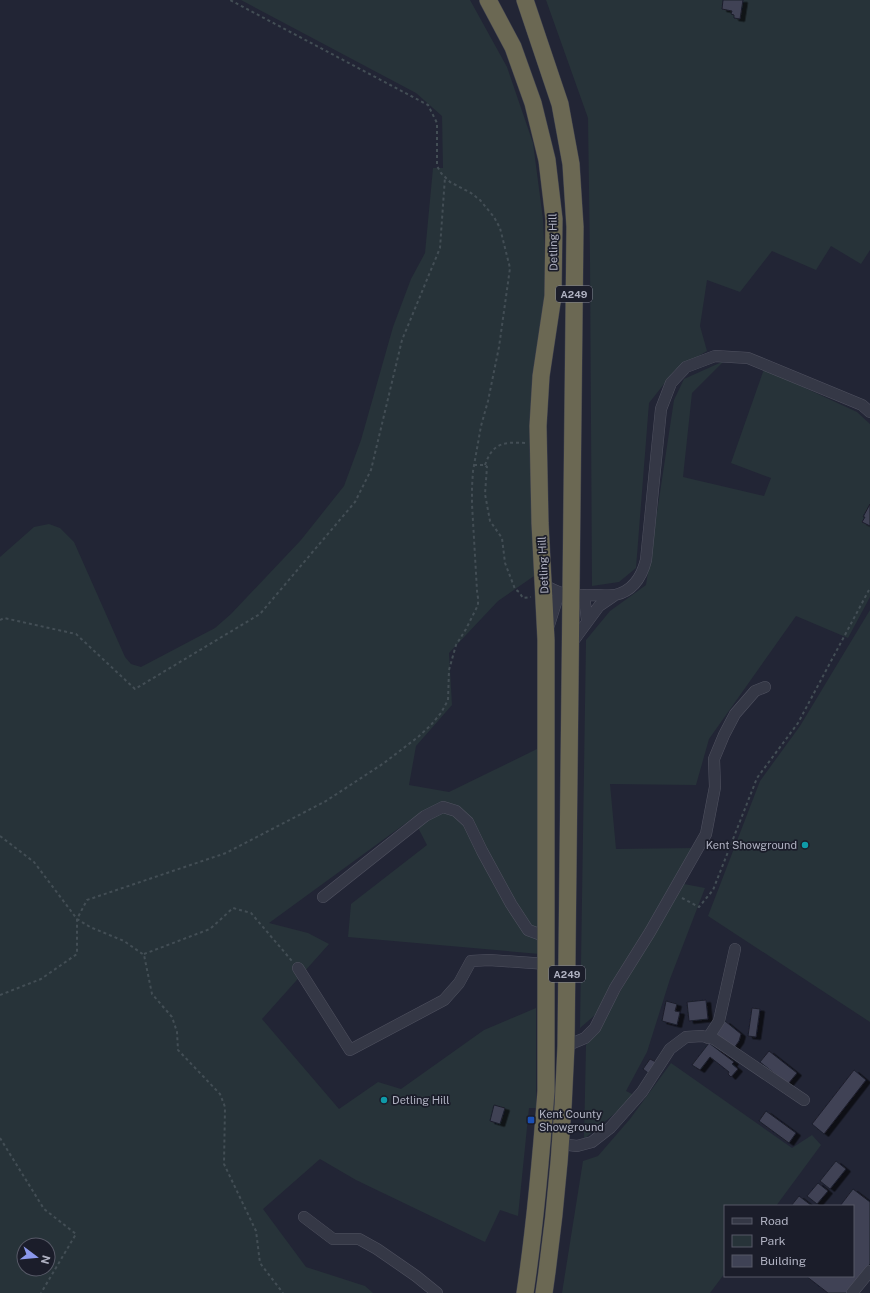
<svg xmlns="http://www.w3.org/2000/svg" width="870" height="1293" font-family="'Public Sans',sans-serif">
  <defs>
    <filter id="shadow"><feDropShadow dx="4.5" dy="2.5" stdDeviation="0" flood-color="#0009"/></filter>
  </defs>
  <rect width="100%" height="100%" fill="#222535"/>
  <path fill="#273339" fill-rule="evenodd" d="M241,0H470L507,67L533,143L543,219L547,300L537,574L498,601L449,653L452,705L416,746L409,785L449,792L537,749L540,954L348,937L351,904L427,845L413,818L269,923L308,933L329,944L262,1019L339,1109L378,1082L401,1089L484,1030L536,1008V1108H529L518,1216L500,1210L485,1242L356,1180L320,1159L263,1209L306,1267L365,1286L373,1293H0V557L34,527L49,524L60,528L74,542L125,657L131,664L141,667L215,628L231,614L301,540L344,486L361,440L393,327L411,279L425,253L433,168H443L442,116L416,93ZM494,1105L505,1108L500,1124L490,1121ZM24,1245H48V1269H24Z
    M546,0H723L722,9L732,11L731,14L734,15V18L740,19L743,0H870V250L861,264L831,246L816,270L772,251L740,292L707,280L700,326L707,351L675,370L649,403L636,568L619,582L592,586L590,261L588,118Z
    M724,361L692,393L683,477L764,496L771,478L731,463L764,369L857,412L870,424V504L863,516L870,526V597L848,638L796,616L709,739L696,785L610,784L616,849L696,848L595,1015L580,1028L586,640L610,611L646,585L674,400L684,379Z
    M870,610V1022L708,916L760,781L800,726Z
    M684,884L705,888L670,979L647,1052L626,1091L636,1096L584,1139L586,1045L595,1035L651,938Z
    M671,1063L792,1148L812,1135L821,1145L776,1206H725V1273L710,1293H562L583,1161L598,1156L630,1119Z"/>
  <path fill="#3f4255" stroke="#1d1f2c" filter="url(#shadow)" d="M723,0H743L740,19L734,18V15L731,14L732,11L722,9Z
    M870,504V526L862,522L865,517H863Z
    M706,1000L708,1019L689,1021L687,1002Z
    M666,1001L677,1004L675,1011L680,1012L677,1025L662,1021Z
    M752,1008L760,1009L756,1037L748,1036Z
    M725,1021L741,1034L739,1041L734,1048L715,1033Z
    M709,1043L734,1062L732,1064L738,1069L731,1077L728,1074L729,1072L710,1057L700,1070L692,1065Z
    M769,1051L797,1073L788,1084L760,1062Z
    M650,1059L656,1062L648,1073L643,1069Z
    M854,1070L866,1080L824,1134L812,1124Z
    M494,1105L505,1108L500,1124L490,1121Z
    M766,1111L796,1133L789,1143L759,1121Z
    M836,1161L846,1169L830,1189L820,1181Z
    M818,1183L828,1191L817,1204L807,1196Z
    M853,1189L870,1202V1264L847,1293H828L806,1276H853V1206H840Z
    M799,1196L812,1206H791Z"/>
  <g fill="none" stroke-linecap="round" stroke-linejoin="round">
    <defs>
      <path id="minor" d="M544,585C564,596 570,596 594,595C600,595 609,596 615,595C633,591 642,576 646,560L661,409L671,383L686,367L715,356L748,358L862,405L870,412
        M584,595L587,620
        M549,625L559,593
        M571,644L599,606L615,595
        M323,897L425,816L443,807L456,811L468,822L482,851L511,904L528,930L547,937
        M298,968L350,1050L444,1000L459,983L471,961L489,960L547,964
        M708,1038L719,1021L735,949
        M566,1046L585,1038L595,1028L615,988L650,932L706,834L715,787L714,759L724,735L735,714L755,691L765,687
        M561,1144L577,1146L592,1142L610,1128L642,1092L670,1049L686,1037L702,1036L714,1039L804,1100
        M304,1217L333,1239H359L377,1249L416,1276L437,1293
        M852,1293L870,1271"/>
      <path id="highway" d="M488,0L513,47L533,103L547,160L554,219L553,296L541,376L538,426L540,523L546,640V1091C541,1158 535,1226 525,1293
        M525,0L560,104L571,164L575,227L566,1046C563,1129 556,1211 544,1293"/>
    </defs>
    <use href="#minor" stroke="#505260" stroke-width="12"/>
    <use href="#highway" stroke="#3d3f4d" stroke-width="18"/>
    <path stroke="#434e55" stroke-width="2" stroke-dasharray="3 3" stroke-linecap="butt" d="M474,465H485L487,467L485,494L490,521L502,538L505,563L515,589L519,592L523,598L531,597
      M485,465C493,442 504,442 526,443
      M0,620L4,618L76,634L135,689L260,614L355,502L371,470L402,340L440,248L445,177
      M0,836L34,862L77,919L90,927L124,941L144,955L152,994L172,1017L177,1032L178,1050L220,1094L225,1107L224,1164L256,1231L260,1263L283,1293
      M682,898L699,907L713,890L757,778L798,723L870,588
      M144,954L210,929L233,908L251,913L292,961
      M0,995L41,979L77,954V919L87,900L226,853L326,801L384,763L418,737L430,726L441,713L448,700L449,670L456,645L466,629L478,605V598L477,591L472,504V487L473,471L481,426L488,401L499,347L510,268L500,228L494,217L480,200L471,193L450,182L441,173L437,166V123L428,105L230,0
      M0,1138L44,1209L76,1234L41,1293"/>
    <use href="#minor" stroke="#353846" stroke-width="11"/>
    <use href="#highway" stroke="#6b6853" stroke-width="17"/>
  </g>
  <g fill="#0f9aa8" stroke="#1b1d2a" stroke-width="1.5">
    <circle cx="805" cy="845" r="4"/>
    <circle cx="384" cy="1100" r="4"/>
  </g>
  <rect fill="#1a4fb4" stroke="#1b1d2a" stroke-width="1.5" x="527" y="1116" width="8" height="8" rx="2"/>
  <g text-anchor="middle" stroke-width="3.5" stroke-linejoin="round" paint-order="stroke">
    <g fill="#1b1d2a" stroke="#838594" stroke-width="1">
      <rect x="556" y="286" width="36" height="16" rx="3"/>
      <rect x="549" y="966" width="36" height="16" rx="3"/>
    </g>
    <g font-size="10" font-weight="bold" fill="#b0b2c2">
      <text x="574" y="298">A249</text>
      <text x="567" y="978">A249</text>
    </g>
    <g font-size="11" fill="#b0b2c2" stroke="#1b1d2a">
      <text transform="translate(553 242) rotate(-91)" y="4">Detling Hill</text>
      <text transform="translate(543 565) rotate(-93)" y="4">Detling Hill</text>
    </g>
    <g font-size="11" fill="#b0b2c2" stroke="#1b1d2a" text-anchor="start">
      <text x="797" y="849" text-anchor="end">Kent Showground</text>
      <text x="392" y="1104">Detling Hill</text>
      <text x="539" y="1118">Kent County<tspan x="539" dy="13">Showground</tspan></text>
    </g>
  </g>
  <rect x="724" y="1205" width="130" height="72" fill="#1b1d2a" stroke="#575967"/>
  <rect x="732" y="1218" width="20" height="6" fill="#353846" stroke="#575967"/>
  <text x="760" y="1225" font-size="12" fill="#b0b2c2">Road</text>
  <rect x="732" y="1235" width="20" height="12" fill="#273339" stroke="#575967"/>
  <text x="760" y="1245" font-size="12" fill="#b0b2c2">Park</text>
  <rect x="732" y="1255" width="20" height="12" fill="#3f4255" stroke="#575967"/>
  <text x="760" y="1265" font-size="12" fill="#b0b2c2">Building</text>
  <g transform="translate(36 1257) rotate(106)"><circle r="19" fill="#1b1d2a" stroke="#575967"/>
  <path d="M0-3L7 15L0 10L-7 15Z" fill="#8b98ec"/>
  <text y="-6" font-size="11" font-weight="bold" text-anchor="middle" fill="#b0b2c2">N</text>
  </g>
</svg>
